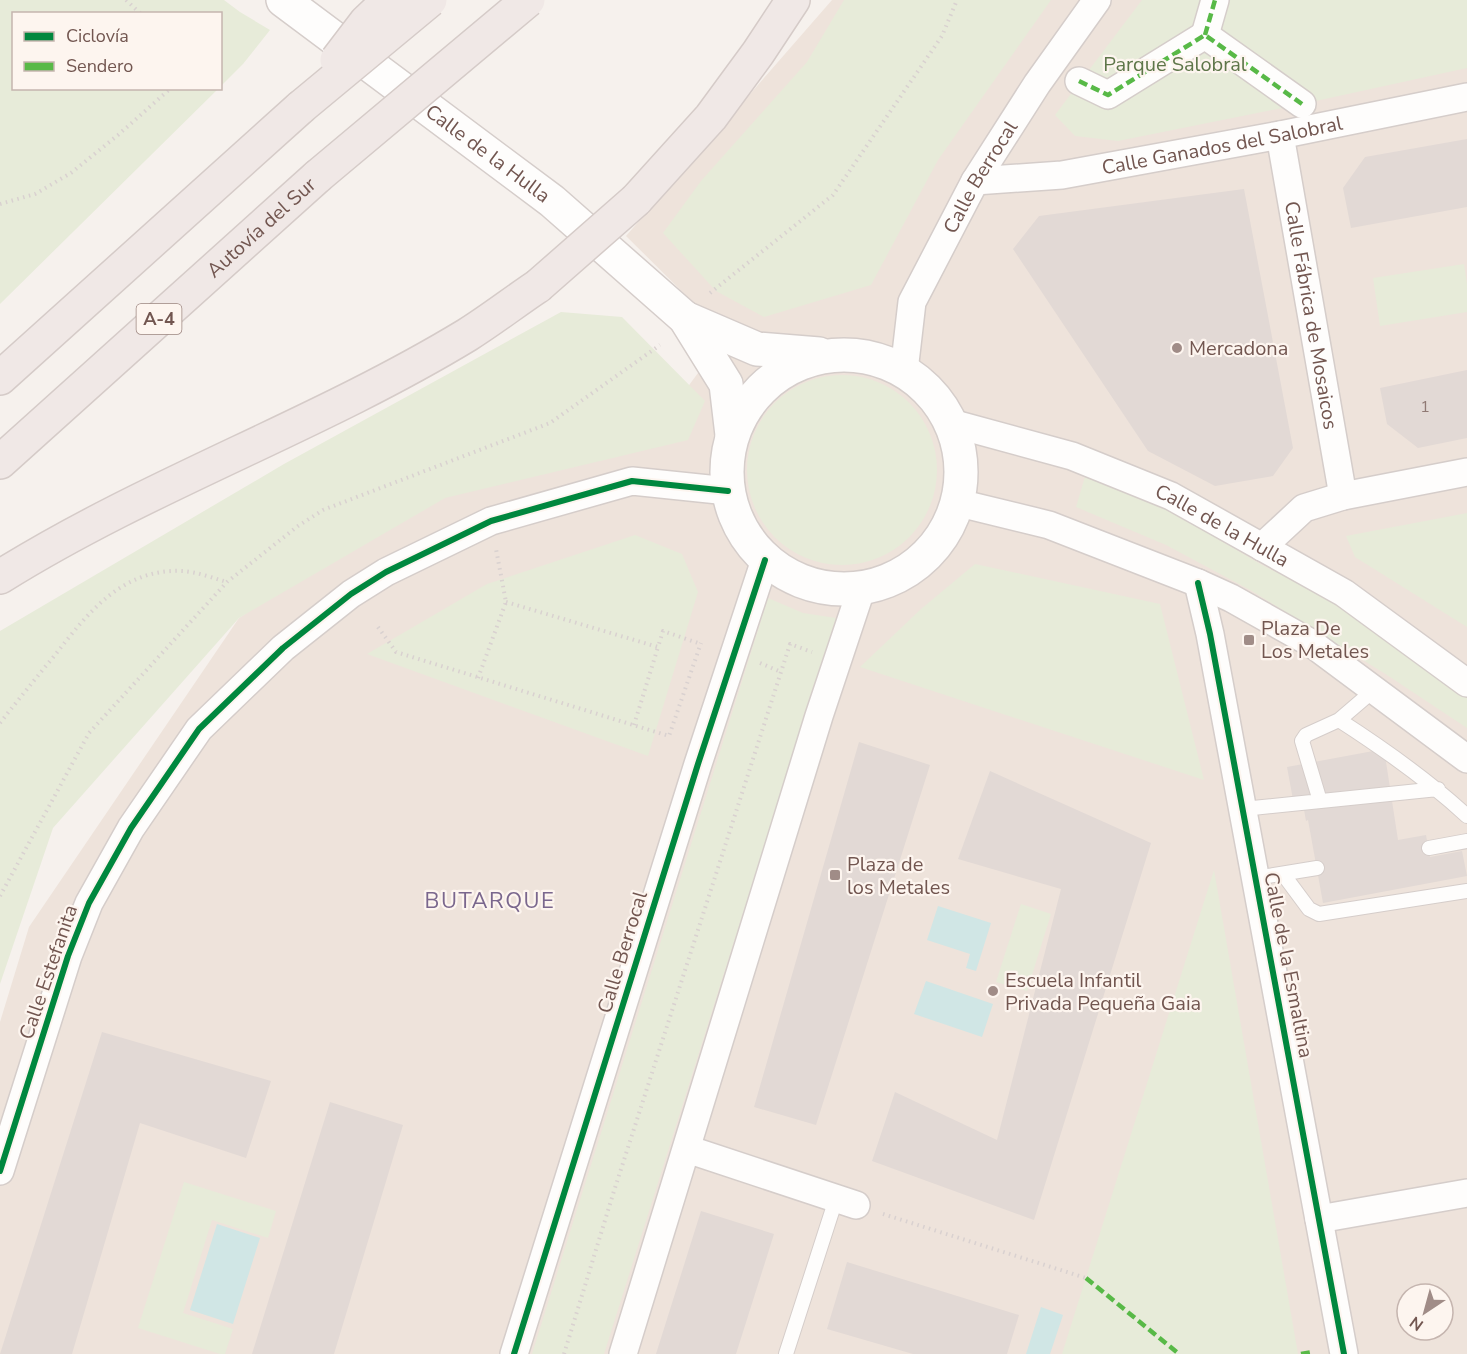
<svg xmlns="http://www.w3.org/2000/svg" width="1467" height="1354" font-family="'Nunito Sans',sans-serif">
  <rect width="100%" height="100%" fill="#f6f1ed"/>
  <path fill="#eee3db" fill-rule="evenodd" d="M832,0H1467V1354H0V1022L29,927L239,618L429,492L670,411L726,335L626,236ZM1407,1294H1443V1330H1407Z"/>
  <path fill="#e7ebd9" d="M0,0H224L240,12L270,30L243,64L221,86L220,14H14V88L218,89L0,304Z
    M844,0H1051L938,160L871,285L764,317L716,291L663,233L701,181L807,62Z
    M1142,0H1467V68L1302,104L1118,141L1075,136L1055,115Z
    M1464,264L1467,284V312L1380,326L1373,278Z
    M561,312L622,317L705,401L688,440L445,498L239,618L53,828L0,984V631L284,464Z
    M747 470a95 95 0 1 1 190 0a95 95 0 1 1-190 0Z
    M1089,463L1262,565L1327,598L1421,663L1467,697V728L1387,675L1252,591L1166,545L1076,507Z
    M1467,513V627L1355,557L1346,536Z
    M635,535L682,554L698,592L648,756L367,654L487,584Z
    M975,564L1160,604L1204,780L860,667L921,609Z
    M768,598L803,613L836,618L604,1354H532Z
    M1214,870L1298,1354H1062Z
    M1021,904L1051,914L1027,991L996,982Z
    M184,1182L276,1211L268,1238L212,1220L183,1313L233,1329L225,1354H220L138,1328Z"/>
  <path fill="#d0e6e5" d="M938,906L991,923L976,971L966,968L970,954L927,940Z
    M926,981L993,1004L982,1037L914,1014Z
    M217,1224L260,1238L233,1324L190,1310Z
    M1041,1307L1063,1315L1050,1354H1026Z"/>
  <path fill="#e2d9d5" d="M1467,139V207L1351,228L1343,188L1365,157Z
    M1244,189L1293,448L1273,476L1215,486L1148,451L1013,249L1039,216Z
    M1467,370V438L1418,448L1387,424L1380,388Z
    M859,742L930,765L816,1125L754,1107Z
    M1384,749L1398,840L1426,835L1430,857L1462,851L1467,876L1323,903L1308,820L1306,821L1303,804L1294,805L1287,767Z
    M990,771L1151,843L1034,1220L872,1161L895,1092L997,1140L1061,889L958,859Z
    M102,1032L271,1081L246,1158L140,1123L72,1354H0Z
    M330,1102L403,1125L334,1354H252Z
    M701,1211L774,1234L736,1354H656Z
    M847,1262L1019,1315L1007,1354H913L827,1329Z"/>
  <g fill="none" stroke-linecap="round" stroke-linejoin="round">
    <defs>
      <path id="lane" d="M1339,720L1374,690
        M1320,801L1302,741L1306,735L1339,720C1384,749 1427,779 1467,816
        M1243,809L1438,789
        M1429,848L1467,841
        M1283,874L1309,909L1319,914L1467,891
        M1256,878L1317,868
        M786,1354L836,1199"/>
      <g id="street">
        <path d="M1205,35L1215,0"/>
        <path d="M1079,81L1108,95L1205,35L1302,104"/>
        <path id="s1" d="M1280,135L1343,496"/>
        <path id="s2" d="M975,181L1062,175L1280,135L1467,97"/>
        <path id="s3" d="M904,371L912,302L975,181L1037,84L1097,0"/>
        <path id="s4" d="M951,423L1072,456L1171,496L1344,593L1467,683"/>
        <path d="M959,503L1049,525L1198,583L1231,598L1311,643L1467,759"/>
        <path d="M1262,547L1304,508L1343,496L1467,472"/>
        <path d="M1198,583L1210,634L1344,1354"/>
        <path d="M687,1149L856,1205"/>
        <path d="M0,1171L68,956L89,903L131,828L199,729L283,648L351,594L386,572L491,521L632,481L728,491"/>
        <path d="M1319,1219L1467,1193"/>
        <path d="M514,1354L698,764L765,560"/>
        <path d="M623,1354L819,716L861,590"/>
      </g>
      <g id="secondary">
        <path id="s5" d="M283,0L552,201L685,318L726,384L732,435"/>
        <path d="M685,318L757,349L819,354"/>
        <circle cx="844" cy="472" r="117"/>
      </g>
      <g id="highway">
        <path d="M636,200L711,117L758,53L793,0"/>
        <path d="M0,378L301,107"/>
        <path id="s6" d="M0,462L318,176"/>
        <path d="M0,577C149,484 317,426 467,335C491,320 514,302 538,286"/>
      </g>
    </defs>
    <use href="#lane" stroke="#d5cdca" stroke-width="16"/>
    <use href="#street" stroke="#d5cdca" stroke-width="30"/>
    <use href="#secondary" stroke="#d5cdca" stroke-width="36"/>
    <use href="#highway" stroke="#d5cbc8" stroke-width="36"/>
    <path stroke="#d9d1d0" stroke-width="4" stroke-dasharray="1.5 4.5" stroke-linecap="butt" d="M126,0L141,14
      M0,204L35,194L71,173L118,135L171,88
      M710,293L833,195L942,36L957,0
      M506,602L658,647L663,631L701,644
      M378,627L396,652L669,736L701,643
      M760,663L781,672
      M478,678L506,602L496,549
      M0,723C18,700 36,678 55,655C88,613 122,568 183,571C197,572 213,578 227,582
      M634,725L658,647
      M0,896L89,733L227,582L298,526L323,510L550,423L660,345
      M883,1214L1086,1278
      M564,1354L614,1191L790,644L812,652"/>
    <use href="#lane" stroke="#fefdfc" stroke-width="14"/>
    <use href="#street" stroke="#fefdfc" stroke-width="27"/>
    <use href="#secondary" stroke="#fefdfc" stroke-width="33"/>
    <use href="#highway" stroke="#f0e8e6" stroke-width="33"/>
    <defs>
      <path id="highway-bridge" d="M337,60L366,22L389,0
        M301,107L430,0
        M318,176L528,0
        M538,286L636,200"/>
    </defs>
    <use href="#highway-bridge" stroke="#d5cbc8" stroke-width="36" stroke-linecap="butt"/>
    <use href="#highway-bridge" stroke="#f0e8e6" stroke-width="33"/>
    <path stroke="#58b947" stroke-width="4.5" stroke-dasharray="9 4.5" stroke-linecap="butt" d="M1205,35L1215,0
      M1079,81L1108,95L1205,35L1302,104
      M1086,1278L1179,1354
      M1301,1354L1312,1352"/>
    <defs>
      <path id="cycleway" d="M1198,583L1210,634L1344,1354
        M0,1171L68,956L89,903L131,828L199,729L283,648L351,594L386,572L491,521L632,481L728,491
        M514,1354L698,764L765,560"/>
    </defs>
    <use href="#cycleway" stroke="#fdf5ef" stroke-width="10"/>
    <use href="#cycleway" stroke="#00873e" stroke-width="6"/>
  </g>
  <g fill="#a08c87" stroke="#fdf5ef" stroke-width="2">
    <circle cx="1177" cy="348" r="6"/>
    <rect x="1243" y="634" width="12" height="12" rx="3"/>
    <rect x="829" y="869" width="12" height="12" rx="3"/>
    <circle cx="993" cy="991" r="6"/>
  </g>
  <g text-anchor="middle" stroke-width="4.5" stroke-linejoin="round" paint-order="stroke">
    <g font-size="16" fill="#907974">
      <text x="1425" y="412">1</text>
    </g>
    <rect fill="#fdf5ef" stroke="#9c8680" stroke-width="1.5" x="136.5" y="304" width="45" height="30" rx="4.5"/>
    <g font-size="18" font-weight="bold" fill="#725650">
      <text x="159" y="325">A-4</text>
    </g>
    <g font-size="20" fill="#5e7649" stroke="#fdf5ef">
      <text x="1175" y="71">Parque Salobral</text>
    </g>
    <g font-size="20" fill="#725650" stroke="#fdf5ef">
      <text dy="7" stroke="none"><textPath href="#s2" startOffset="250">Calle Ganados del Salobral</textPath></text>
      <text dy="7" stroke="none"><textPath href="#s5" startOffset="256">Calle de la Hulla</textPath></text>
      <text dy="7" stroke="none"><textPath href="#s3" startOffset="212">Calle Berrocal</textPath></text>
      <text dy="7" stroke="none"><textPath href="#s6" startOffset="351">Autovía del Sur</textPath></text>
      <text dy="7" stroke="none"><textPath href="#s1" startOffset="183">Calle Fábrica de Mosaicos</textPath></text>
      <text dy="7" stroke="none"><textPath href="#s4" startOffset="291">Calle de la Hulla</textPath></text>
      <text transform="translate(622 952) rotate(-73)" y="7">Calle Berrocal</text>
      <text transform="translate(1289 965) rotate(79)" y="7">Calle de la Esmaltina</text>
      <text transform="translate(48 972) rotate(-71)" y="7">Calle Estefanita</text>
    </g>
    <g font-size="20" fill="#725650" stroke="#fdf5ef" text-anchor="start">
      <text x="1189" y="355">Mercadona</text>
      <text x="1261" y="635">Plaza De<tspan x="1261" dy="23">Los Metales</tspan></text>
      <text x="847" y="871">Plaza de<tspan x="847" dy="23">los Metales</tspan></text>
      <text x="1005" y="987">Escuela Infantil<tspan x="1005" dy="23">Privada Pequeña Gaia</tspan></text>
    </g>
    <g font-size="22" letter-spacing="1.5" fill="#7a678d" stroke="#fdf5ef">
      <text x="490" y="908">BUTARQUE</text>
    </g>
  </g>
  <rect x="12" y="12" width="210" height="78" fill="#fdf5ef" stroke="#c5b5af" stroke-width="1.5"/>
  <rect x="24" y="32" width="30" height="9" fill="#00873e" stroke="#c5b5af" stroke-width="1.5"/>
  <text x="66" y="42" font-size="18" fill="#725650">Ciclovía</text>
  <rect x="24" y="62" width="30" height="9" fill="#58b947" stroke="#c5b5af" stroke-width="1.5"/>
  <text x="66" y="72" font-size="18" fill="#725650">Sendero</text>
  <g transform="translate(1425 1312) rotate(216)"><circle r="28" fill="#fdf5ef" stroke="#c5b5af" stroke-width="1.5"/>
  <path d="M0-4.5L10 22L0 15L-10 22Z" fill="#a08c87"/>
  <text y="-9" font-size="16" font-weight="bold" text-anchor="middle" fill="#725650">N</text>
  </g>
</svg>
